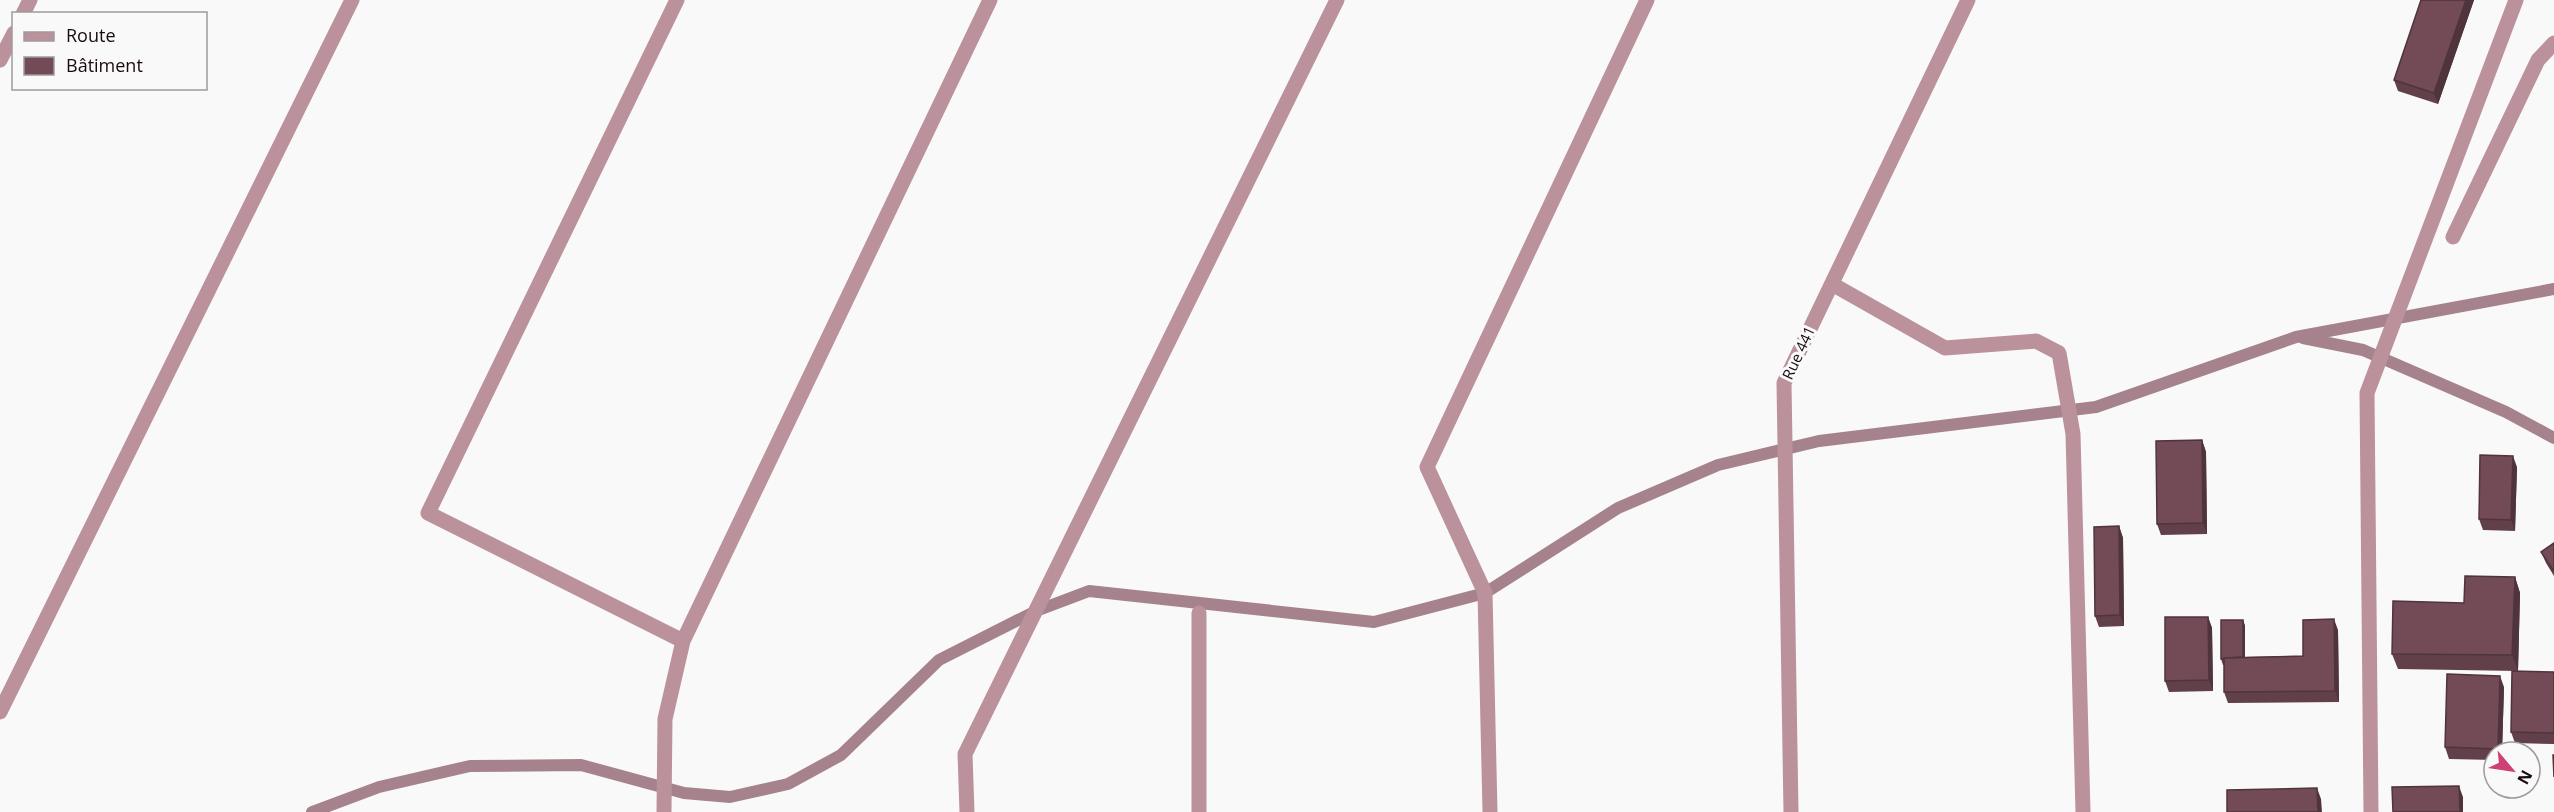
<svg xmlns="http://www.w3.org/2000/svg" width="2554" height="812" font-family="'Open Sans',sans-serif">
  <rect width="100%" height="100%" fill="#f9f9f9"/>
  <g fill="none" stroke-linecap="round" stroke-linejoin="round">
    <path stroke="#a6838c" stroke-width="12" d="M2303,338L2363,350L2506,412L2554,438
      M312,812L379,787L470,766L581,765L684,793L730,797L788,784L841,755L939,660L1036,611L1089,591L1374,622L1485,593L1618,508L1718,465L1819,441L2096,407L2296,337L2554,289"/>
    <path stroke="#bb929c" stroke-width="15" d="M677,0L428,513L683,641
      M23,14L30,0
      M0,60L14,33
      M2453,237L2538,60L2554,43
      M1832,284L1945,348L2036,341L2059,353L2073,434L2083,812
      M0,712L352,0
      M664,812L665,719L683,641L990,0
      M967,812L965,754L1337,0
      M1199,812V613
      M1490,812L1485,593L1427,467L1647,0
      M1791,812L1784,383L1968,0
      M2371,812L2367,393L2516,0"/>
  </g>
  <path fill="#62404a" d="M2421,0H2474L2438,104L2398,91L2394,80Z
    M2202,440L2206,452L2207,534L2161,535L2157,524Z
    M2517,467L2515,531L2483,530L2479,519Z
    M2119,526L2123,538L2124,626L2099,627L2095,616Z
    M2554,543V576L2546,563L2541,552Z
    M2515,577L2520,593L2518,671L2398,669L2392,654L2464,603Z
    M2208,617L2212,628L2213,691L2169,692L2165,681Z
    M2243,620L2245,626V657L2303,656L2338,630L2339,702L2228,703L2224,692V665H2223L2221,659Z
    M2554,672V744L2515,743L2511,732Z
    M2504,687L2502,752H2494V760L2449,759L2445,747Z"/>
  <path fill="#50343c" d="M2466,0H2474L2438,104L2434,93Z
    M2202,440L2206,452L2207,534L2203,523Z
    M2513,456L2517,467L2515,531L2511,520Z
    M2119,526L2123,538L2124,626L2120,615Z
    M2515,577L2520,593L2518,671L2512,655Z
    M2208,617L2212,628L2213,691L2209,680Z
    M2334,619L2338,630L2339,702L2335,691Z
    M2243,620L2245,626V665L2243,659Z
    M2500,676L2504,687L2502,752H2499L2498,749Z
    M2459,786L2463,797V812H2460Z
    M2317,788L2321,799L2322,812H2318Z"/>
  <path fill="#724b56" stroke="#50343c" stroke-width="1.5" d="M2421,0H2466L2434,93L2394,80Z
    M2202,440L2203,523L2157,524L2156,441Z
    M2480,455L2513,456L2511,520L2479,519Z
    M2119,526L2120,615L2095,616L2094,527Z
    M2554,543V571L2541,552Z
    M2465,576L2515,577L2512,655L2392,654L2393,601L2464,603Z
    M2165,617H2208L2209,680L2165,681Z
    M2334,619L2335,691L2224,692V658L2303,656V620Z
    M2221,620H2243V657L2224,658V659H2221Z
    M2512,671L2554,672V733L2511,732Z
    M2447,674L2500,676L2498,749L2445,747Z
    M2553,755H2554V777Z
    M2459,786L2460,812H2393L2392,787Z
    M2317,788L2318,812H2227V790Z"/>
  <g text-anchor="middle" stroke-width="6" stroke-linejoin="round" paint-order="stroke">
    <g font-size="15" fill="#190b0f" stroke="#f9f9f9">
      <text transform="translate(1799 353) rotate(-65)" y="5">Rue 441</text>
    </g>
  </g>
  <rect x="12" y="12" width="195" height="78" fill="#f9f9f9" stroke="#9f9a9b" stroke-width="1.5"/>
  <rect x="24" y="32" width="30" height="9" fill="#bb929c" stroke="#9f9a9b" stroke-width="1.5"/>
  <text x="66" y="42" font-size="18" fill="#190b0f">Route</text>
  <rect x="24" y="57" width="30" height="18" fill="#724b56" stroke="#9f9a9b" stroke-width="1.5"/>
  <text x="66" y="72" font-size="18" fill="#190b0f">Bâtiment</text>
  <g transform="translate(2512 770) rotate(119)"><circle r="28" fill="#f9f9f9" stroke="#9f9a9b" stroke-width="1.5"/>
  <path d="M0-4.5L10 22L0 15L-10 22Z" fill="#cd4175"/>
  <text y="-9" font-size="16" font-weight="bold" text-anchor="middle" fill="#190b0f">N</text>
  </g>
</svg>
